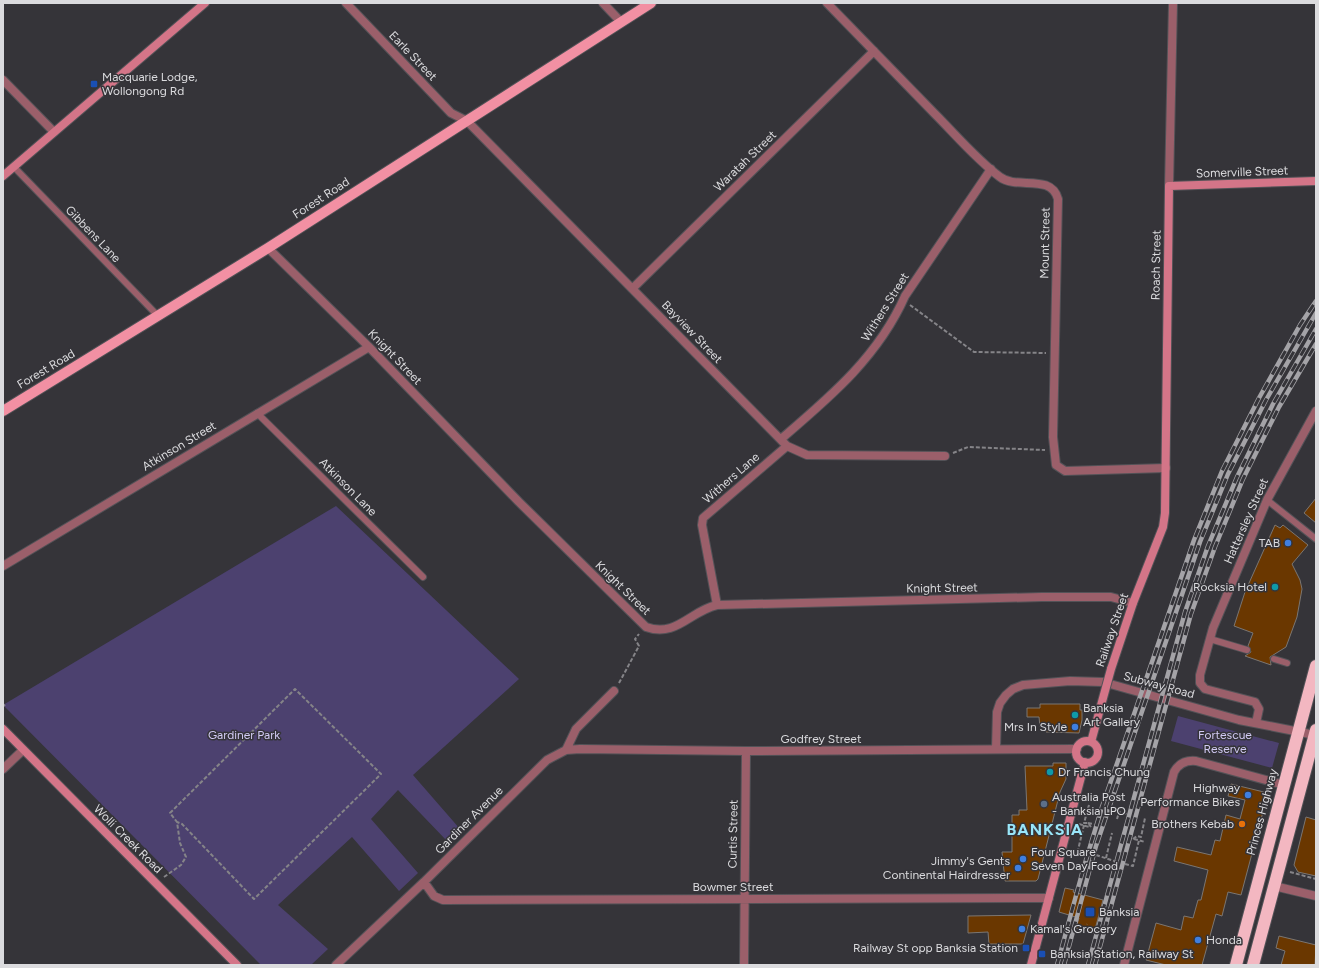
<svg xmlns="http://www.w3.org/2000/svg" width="1319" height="968" font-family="Figtree,sans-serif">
  <rect width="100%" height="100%" fill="#353439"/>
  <path fill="#4c416f" d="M336,506L519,679L413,775L460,829L447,841L398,790L371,819L418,873L399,891L352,837L278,905L328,949L311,965H261L3,705Z
    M1178,716L1279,743L1272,768L1171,741Z"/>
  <path fill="#6a3700" stroke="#7b7672" d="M1316,498V523L1304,513Z
    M1275,525L1280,528L1283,525L1308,545L1292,564L1300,580L1302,589L1297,617L1286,647L1270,657L1271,665L1245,656L1251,652L1248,646L1253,633L1234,626L1245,592Z
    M1040,704H1080V710H1082V720L1079,733L1046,732V726L1040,727L1039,717H1027V708H1040Z
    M1053,763H1066V779L1060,792L1038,879L1036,881H1005L1002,852H1012V815H1019V810H1027L1025,766H1053Z
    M1231,784L1268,793L1241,895L1228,892L1222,916L1216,914L1202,965H1166L1146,960L1156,923L1181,930L1184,916L1193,918L1198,900H1201L1208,870L1174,861L1177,847L1211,855L1215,840L1220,841L1226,815L1240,819L1245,800L1228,796Z
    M1306,817L1316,820V876L1298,872L1294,865Z
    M1065,888L1074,890L1073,892L1103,900L1094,933L1076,928L1079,918L1059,912Z
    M1031,915L1023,944H989L988,932L968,933V916Z
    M1279,936L1316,945L1315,965H1281L1285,951L1276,948Z"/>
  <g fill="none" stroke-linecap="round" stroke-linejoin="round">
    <defs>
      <path id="lane" d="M14,167L158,316
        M257,413L423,577
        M1267,500L1316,539
        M1210,639L1247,650
        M1274,659L1287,663"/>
      <path id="street" d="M346,3L451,113L467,121L787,446L807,455L945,456
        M603,3L621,22
        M827,3C863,40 899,77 935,114C956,135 976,159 1000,177C1017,190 1051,173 1058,199L1053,437L1056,465L1065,471L1166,468
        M3,80L54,132
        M1169,186L1173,3
        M268,248L369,347L519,502L646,627C676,638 690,611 717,605L1042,597H1111L1133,603
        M633,288L874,51
        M781,439C830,397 878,357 905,296L991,169
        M3,566L369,347
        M717,605L702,525L703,518L787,446
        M1256,723L1259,709L1255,702L1205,689L1200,683V675L1213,628L1267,500L1316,411
        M996,749L997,712L1000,703L1006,695L1013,689L1023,685L1070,681L1103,682L1239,720L1315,735
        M566,750L580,749L746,751L1077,749
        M3,769L23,750
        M424,882L434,896L443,900L1049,898
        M1274,886L1316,896
        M336,965L424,882L547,760L566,750L576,729L614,691
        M744,965L746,751
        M1124,965L1174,772C1179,763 1186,760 1196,761L1284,785"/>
      <path id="secondary" d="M3,176L205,3
        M1111,669L1133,603L1163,527L1165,513L1169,186L1316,181
        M3,729L237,965
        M1076 752a11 11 0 1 1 22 0a11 11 0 1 1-22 0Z
        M1091,742L1100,709
        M1031,965L1085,762"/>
      <path id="primary" d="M3,411L268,248L651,3"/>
      <path id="highway" d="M1236,965L1316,666
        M1253,965L1316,730"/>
    </defs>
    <use href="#lane" stroke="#535257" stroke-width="8"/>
    <use href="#street" stroke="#535257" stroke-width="10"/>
    <use href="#secondary" stroke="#535257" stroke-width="10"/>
    <use href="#primary" stroke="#535257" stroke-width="12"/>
    <use href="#highway" stroke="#535257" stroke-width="14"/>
    <path stroke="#858488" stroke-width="2" stroke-dasharray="4 2" stroke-linecap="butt" d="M910,305L974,352L1046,353
      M953,453L968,447L1045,450
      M619,683L639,646L635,639L639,634
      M3,704L5,706
      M1089,805L1084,823H1088L1091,827
      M1111,810L1127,814
      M1117,819L1119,812
      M1088,823L1094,824
      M1079,824L1089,827
      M1084,825L1078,850L1085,852
      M1133,839L1137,836L1141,837L1145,818
      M1134,839L1145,842
      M1096,855L1114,861
      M1106,858L1112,833
      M1125,864L1133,866L1139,840
      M1290,872L1316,879
      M164,877L181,865L186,857L180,843L177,822L170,813L295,689L381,774L254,899L182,824L177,822
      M1085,930L1087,924"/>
    <use href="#lane" stroke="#9b5f6a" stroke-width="6"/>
    <use href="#street" stroke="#9b5f6a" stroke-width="8"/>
    <use href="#secondary" stroke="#d47588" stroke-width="8"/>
    <use href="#primary" stroke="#f290a3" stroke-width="10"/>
    <use href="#highway" stroke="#f3b7c1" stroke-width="12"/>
    <defs>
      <path id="rail" d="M1057,965L1083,870L1102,807L1194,540L1222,471L1259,398L1300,325L1316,301
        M1064,965L1096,846L1200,542L1228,474L1266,400L1316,313
        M1088,965L1185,612L1208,546L1237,477L1273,404L1316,329
        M1095,965L1191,614L1215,547L1243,479L1279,407L1316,344"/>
    </defs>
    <use href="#rail" stroke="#a4a3a7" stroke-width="4.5"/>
    <use href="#rail" stroke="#353439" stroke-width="3" stroke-dasharray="9" stroke-linecap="butt"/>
    <defs>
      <path id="secondary-bridge" d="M1100,709L1111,669"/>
    </defs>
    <use href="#secondary-bridge" stroke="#535257" stroke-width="10" stroke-linecap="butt"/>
    <use href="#secondary-bridge" stroke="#d47588" stroke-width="8"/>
  </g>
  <g fill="#1a4fb4" stroke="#353439" stroke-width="1.5">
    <rect x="90" y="80" width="8" height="8" rx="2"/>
    <rect x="1085" y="907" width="10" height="10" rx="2"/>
    <rect x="1022" y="944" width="8" height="8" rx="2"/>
    <rect x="1038" y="950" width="8" height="8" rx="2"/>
  </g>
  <g fill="#3f7fe0" stroke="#353439" stroke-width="1.5">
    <circle cx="1288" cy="543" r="4"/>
    <circle cx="1075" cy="727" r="4"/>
    <circle cx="1248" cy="795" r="4"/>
    <circle cx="1023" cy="859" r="4"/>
    <circle cx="1018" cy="868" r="4"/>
    <circle cx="1022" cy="929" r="4"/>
    <circle cx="1198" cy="940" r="4"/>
  </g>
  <g fill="#0f9aa8" stroke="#353439" stroke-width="1.5">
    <circle cx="1275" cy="587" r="4"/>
    <circle cx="1075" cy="715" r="4"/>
    <circle cx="1050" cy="772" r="4"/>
  </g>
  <circle fill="#5c6f8a" stroke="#353439" stroke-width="1.5" cx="1044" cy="804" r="4"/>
  <circle fill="#e8710a" stroke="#353439" stroke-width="1.5" cx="1242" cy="824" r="4"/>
  <g text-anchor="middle" stroke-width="3" stroke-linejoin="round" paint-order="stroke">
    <g font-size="12" fill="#dbdbde" stroke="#353439">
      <text transform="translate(413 56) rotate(46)" y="4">Earle Street</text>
      <text transform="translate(745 161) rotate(-44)" y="4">Waratah Street</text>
      <text transform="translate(1242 172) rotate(-2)" y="4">Somerville Street</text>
      <text transform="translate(321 198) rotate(-33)" y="4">Forest Road</text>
      <text transform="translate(93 234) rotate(46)" y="4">Gibbens Lane</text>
      <text transform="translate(1045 243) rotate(-89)" y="4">Mount Street</text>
      <text transform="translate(1156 265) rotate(-89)" y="4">Roach Street</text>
      <text transform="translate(885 307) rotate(-58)" y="4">Withers Street</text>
      <text transform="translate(692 332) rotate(46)" y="4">Bayview Street</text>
      <text transform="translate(395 357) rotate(46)" y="4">Knight Street</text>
      <text transform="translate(46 369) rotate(-31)" y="4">Forest Road</text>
      <text transform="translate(179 446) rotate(-31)" y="4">Atkinson Street</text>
      <text transform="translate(731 478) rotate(-41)" y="4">Withers Lane</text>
      <text transform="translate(348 487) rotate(45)" y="4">Atkinson Lane</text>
      <text transform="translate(1246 521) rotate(-66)" y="4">Hattersley Street</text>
      <text transform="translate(623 588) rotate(44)" y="4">Knight Street</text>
      <text transform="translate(942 588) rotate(-1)" y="4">Knight Street</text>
      <text transform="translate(1112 630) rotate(-71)" y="4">Railway Street</text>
      <text transform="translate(1159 685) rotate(15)" y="4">Subway Road</text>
      <text x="821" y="743">Godfrey Street</text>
      <text transform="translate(1262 812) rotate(-75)" y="4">Princes Highway</text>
      <text transform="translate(469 820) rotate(-45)" y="4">Gardiner Avenue</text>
      <text transform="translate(733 834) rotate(-89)" y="4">Curtis Street</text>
      <text transform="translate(128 839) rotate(45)" y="4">Wolli Creek Road</text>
      <text x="733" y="891">Bowmer Street</text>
    </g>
    <g font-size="12" fill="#dbdbde" stroke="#353439" text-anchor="start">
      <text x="102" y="81">Macquarie Lodge,<tspan x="102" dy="14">Wollongong Rd</tspan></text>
      <text x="1280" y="547" text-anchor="end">TAB</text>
      <text x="1267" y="591" text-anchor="end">Rocksia Hotel</text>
      <text x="1083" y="712">Banksia<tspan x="1083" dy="14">Art Gallery</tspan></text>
      <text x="1067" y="731" text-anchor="end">Mrs In Style</text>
      <text x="1058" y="776">Dr Francis Chung</text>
      <text x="1240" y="792" text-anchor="end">Highway<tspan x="1240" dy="14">Performance Bikes</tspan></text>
      <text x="1052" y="801">Australia Post<tspan x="1052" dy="14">- Banksia LPO</tspan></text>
      <text x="1234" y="828" text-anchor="end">Brothers Kebab</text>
      <text x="1031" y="856">Four Square<tspan x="1031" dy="14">Seven Day Food</tspan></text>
      <text x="1010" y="865" text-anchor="end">Jimmy's Gents<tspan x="1010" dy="14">Continental Hairdresser</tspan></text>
      <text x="1099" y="916">Banksia</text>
      <text x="1030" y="933">Kamal's Grocery</text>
      <text x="1206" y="944">Honda</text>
      <text x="1018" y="952" text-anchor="end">Railway St opp Banksia Station</text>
      <text x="1050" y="958">Banksia Station, Railway St</text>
    </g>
    <g font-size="12" fill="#d2caf4" stroke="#353439">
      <text x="244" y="739">Gardiner Park</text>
      <text x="1225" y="739">Fortescue<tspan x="1225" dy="14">Reserve</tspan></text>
    </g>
    <g font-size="16" font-weight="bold" letter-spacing="1" fill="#99e6f9" stroke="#353439">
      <text x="1045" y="835">BANKSIA</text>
    </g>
  </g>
  <rect width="1319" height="968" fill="none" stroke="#dbdbde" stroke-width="8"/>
</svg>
